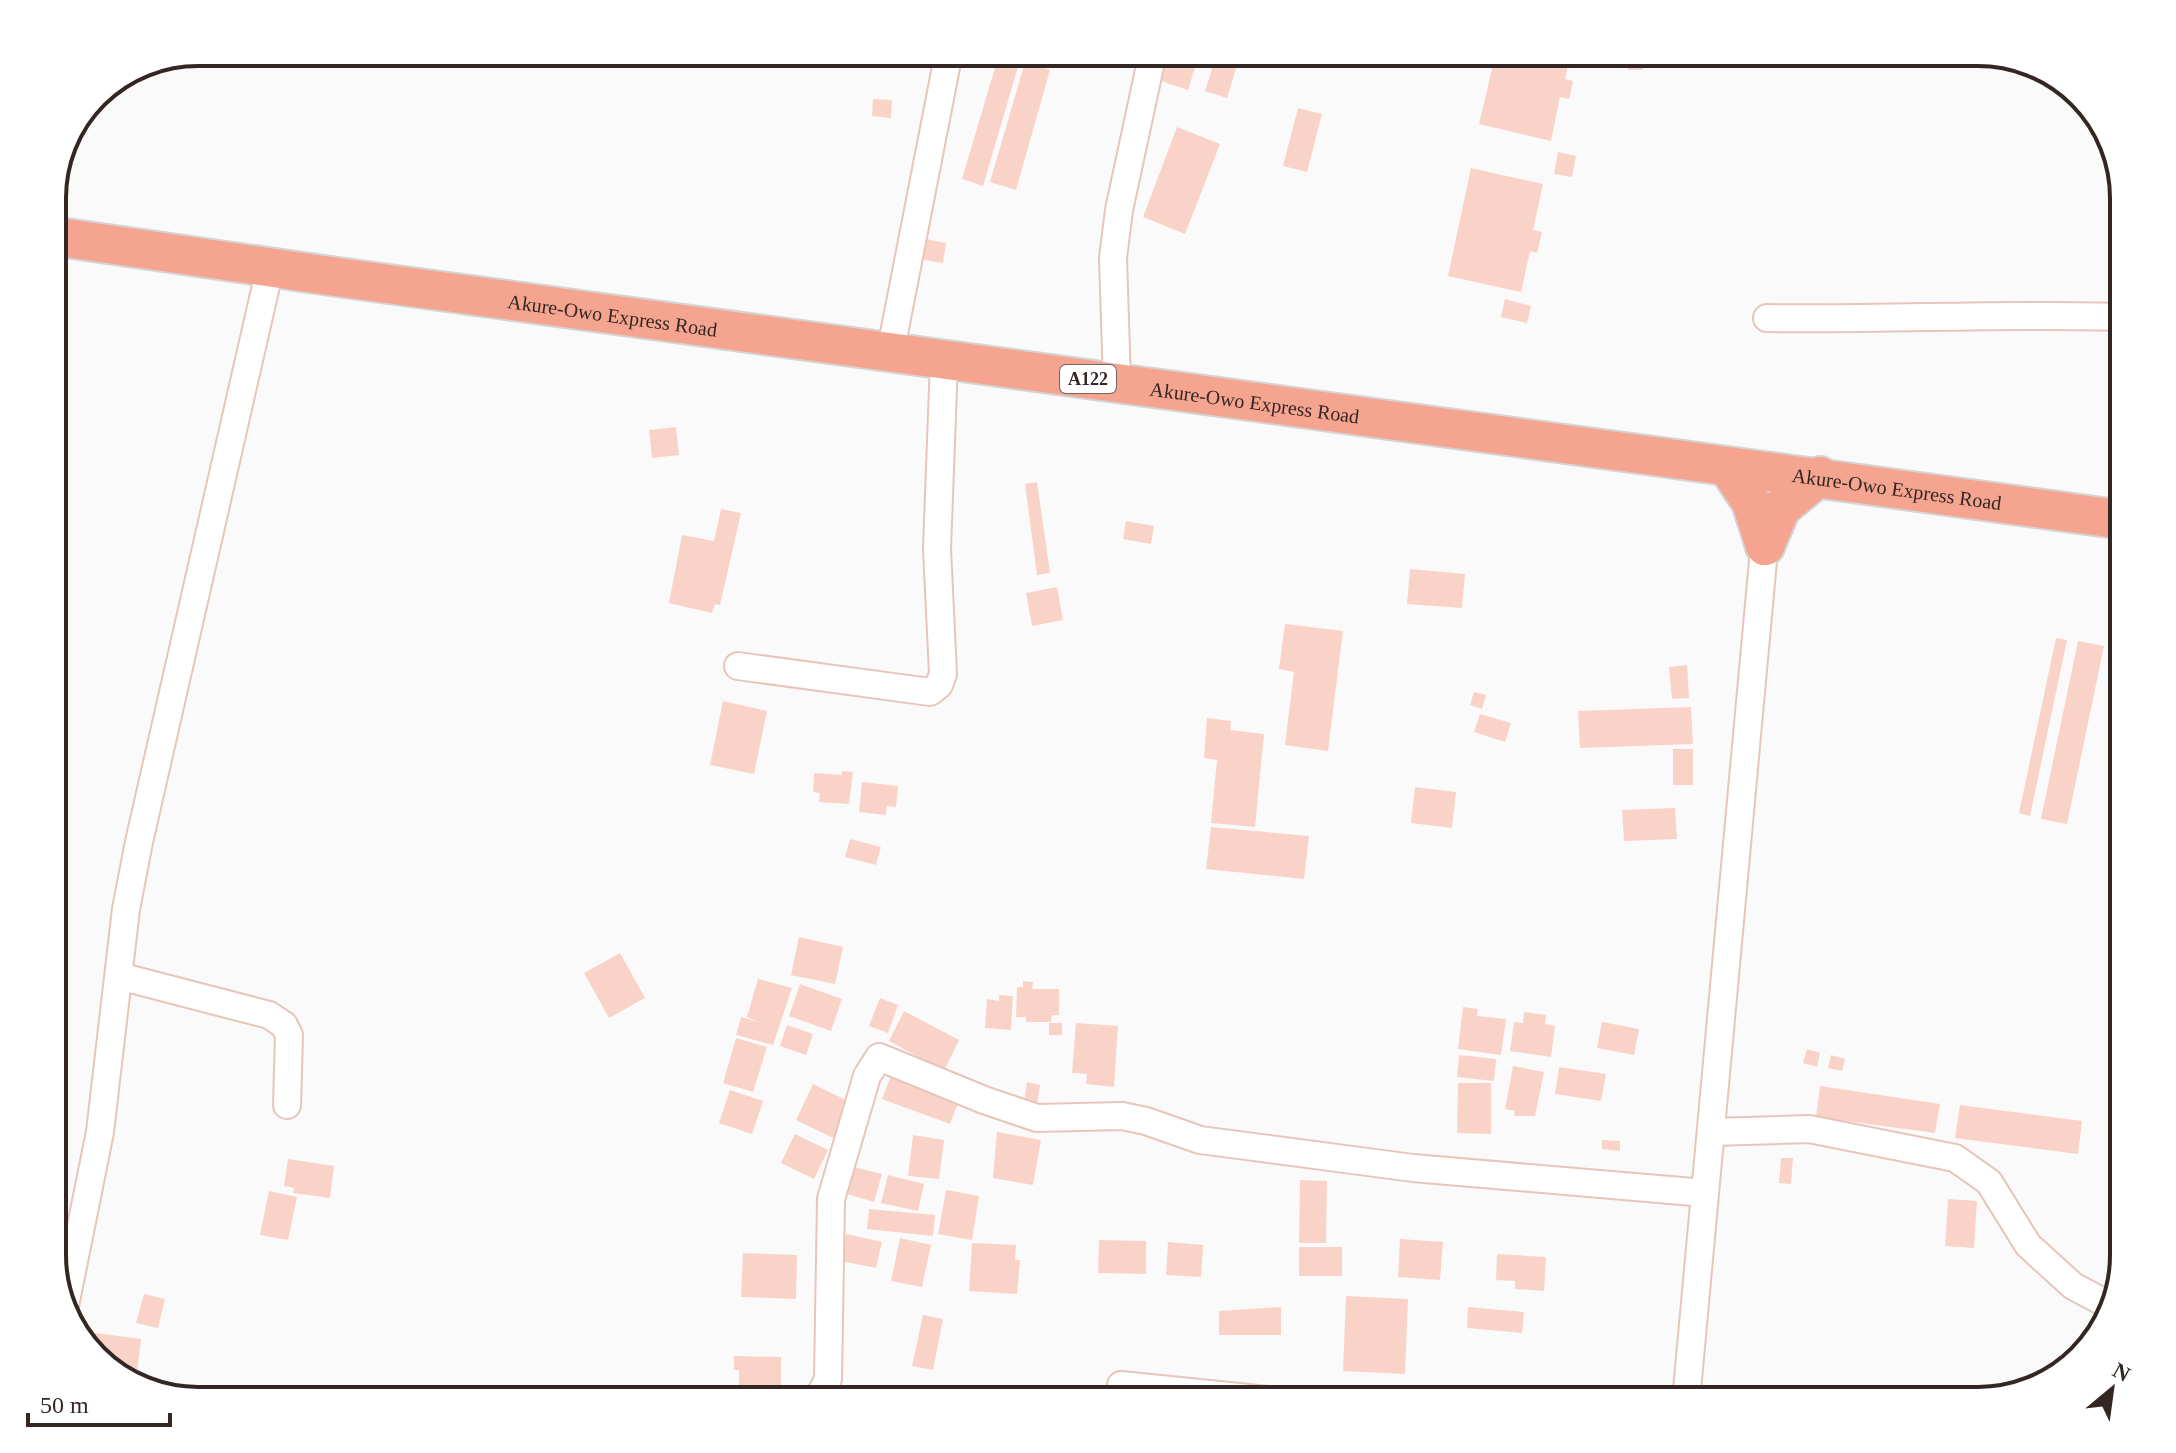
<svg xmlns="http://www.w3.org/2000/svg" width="2176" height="1453" font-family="'Times New Roman',serif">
  <rect width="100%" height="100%" fill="#fafafa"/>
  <path fill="#fad3c8" d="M1032,52H1059L1054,68L1030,61Z
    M1170,52H1200L1188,90L1161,81Z
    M1496,52H1571L1565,79L1573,81L1569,99L1560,97L1551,141L1479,124Z
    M1643,58V70H1628L1627,59Z
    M1215,59L1237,65L1227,98L1205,91Z
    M997,61L1018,67L983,186L962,179Z
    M1025,62L1050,70L1016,190L990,182Z
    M873,99L892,100L891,118L872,116Z
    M1298,108L1322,114L1307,172L1283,166Z
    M1177,127L1220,144L1185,234L1143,217Z
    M1558,152L1576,156L1572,177L1554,174Z
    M1471,168L1543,184L1533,230L1542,232L1537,253L1530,251L1521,292L1448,276Z
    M921,238L946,243L943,263L918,259Z
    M1505,299L1531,306L1527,323L1501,317Z
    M676,427L679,455L652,458L649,430Z
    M1037,482L1050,573L1037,575L1025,484Z
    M721,509L741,513L720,605L715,604L712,613L669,603L682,535L714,541Z
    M1126,521L1154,526L1151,544L1123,539Z
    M1410,569L1465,574L1462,608L1407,604Z
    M1057,587L1063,620L1032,626L1026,593Z
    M2114,598L2124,599V626L2112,625Z
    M1285,624L1343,631L1328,751L1285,745L1294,672L1279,669Z
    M2056,638L2067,640L2030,816L2019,813Z
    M2078,641L2104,646L2067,824L2041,819Z
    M1687,665L1689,698L1672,699L1669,667Z
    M1474,692L1486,695L1482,709L1470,705Z
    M723,701L767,711L754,774L710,765Z
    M1691,707L1693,744L1580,748L1578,711Z
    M1480,714L1511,723L1505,742L1474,732Z
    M1207,718L1231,721L1230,730L1264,734L1255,827L1211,823L1217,760L1204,758Z
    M1673,749H1693V785H1673Z
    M842,771L853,772L849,804L819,802L820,793L813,792L814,773L842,775Z
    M862,782L898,786L896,807L887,806L886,815L859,812Z
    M1415,787L1456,792L1452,828L1411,823Z
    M1675,808L1677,839L1624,841L1622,810Z
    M1211,827L1309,836L1304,879L1206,869Z
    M850,839L881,847L876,865L845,857Z
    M799,937L843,947L835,984L791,975Z
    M620,953L645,998L609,1018L584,973Z
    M758,979L792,988L773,1045L736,1035L741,1017L759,1022L747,1017Z
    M1023,981L1033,982L1032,989H1059V1015H1052L1051,1022H1026V1017H1016L1017,987H1023Z
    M800,984L842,999L831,1031L789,1016Z
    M999,995L1013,996L1011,1030L985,1028L987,999L999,1001Z
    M880,998L898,1005L888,1033L869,1026Z
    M1463,1007L1478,1009L1477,1016L1506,1019L1501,1055L1458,1049Z
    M904,1011L959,1040L944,1071L889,1041Z
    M1524,1012L1546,1015L1545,1024L1555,1026L1551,1057L1510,1051L1514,1022L1523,1023Z
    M1602,1022L1639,1029L1634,1055L1597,1048Z
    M1049,1023H1062V1035H1049Z
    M1076,1023L1118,1026L1114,1087L1086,1084L1087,1074L1072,1073Z
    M787,1025L813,1034L806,1055L780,1046Z
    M736,1038L767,1047L753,1092L723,1083Z
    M1807,1049L1820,1053L1817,1067L1803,1063Z
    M1459,1055L1496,1059L1494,1081L1457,1077Z
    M1831,1055L1845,1059L1842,1071L1828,1068Z
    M1513,1066L1544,1072L1535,1116H1514L1515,1111L1505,1109Z
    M1559,1067L1606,1074L1601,1101L1555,1094Z
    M894,1068L962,1093L950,1124L882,1099Z
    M1027,1082L1040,1085L1037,1105L1024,1103Z
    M1458,1083H1491V1134L1457,1133Z
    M813,1084L850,1102L833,1138L796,1120Z
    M1820,1086L1940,1104L1935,1133L1816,1117Z
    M730,1090L763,1101L752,1134L719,1123Z
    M1960,1105L2082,1121L2078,1154L1955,1138Z
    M997,1132L1041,1140L1033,1185L993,1178Z
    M795,1134L828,1150L814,1179L781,1163Z
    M913,1135L944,1140L939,1179L908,1176Z
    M1602,1140L1620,1141V1151L1602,1149Z
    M1781,1158H1793L1791,1184L1779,1183Z
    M288,1159L334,1166L330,1198L293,1193L294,1188L284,1186Z
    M854,1167L882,1174L874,1202L847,1194Z
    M888,1175L924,1184L918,1211L881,1203Z
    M1300,1180L1327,1181L1326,1243H1299Z
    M946,1190L979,1196L972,1240L938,1234Z
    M269,1191L297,1197L288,1240L260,1235Z
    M1948,1199L1977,1201L1974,1248L1945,1246Z
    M869,1209L935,1215L933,1236L867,1229Z
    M846,1234L882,1242L876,1268L836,1260L839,1243L844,1244Z
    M900,1238L931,1245L922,1287L891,1281Z
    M1400,1239L1443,1242L1440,1280L1398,1277Z
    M1099,1240L1146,1241V1274L1098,1273Z
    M1168,1242L1203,1245L1201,1277L1166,1275Z
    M972,1243L1016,1245L1015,1260H1020L1017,1294L969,1291Z
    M1299,1247H1342V1276H1299Z
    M743,1253L797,1255L796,1299L741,1297Z
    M1497,1254L1546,1257L1544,1291L1515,1289V1281L1496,1280Z
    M144,1294L165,1299L158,1328L136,1323Z
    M1346,1296L1408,1299L1405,1374L1343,1371Z
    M1281,1307V1335H1219V1311Z
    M1468,1307L1524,1312L1522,1333L1467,1328Z
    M923,1315L943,1319L933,1370L912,1366Z
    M95,1333L141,1339L137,1373L110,1370L88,1345V1339L95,1340Z
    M734,1356L781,1357V1390H768V1397L739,1396V1370H734Z"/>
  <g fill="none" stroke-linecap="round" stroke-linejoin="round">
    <defs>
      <path id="minor" d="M1767,318C1886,320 2005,313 2124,317
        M890,354L949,52
        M1117,383L1113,258L1119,210L1153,52
        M738,666L930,692L939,685L943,674L937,549L944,361
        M119,976L269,1015L284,1025L289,1035L287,1105
        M1711,1132L1809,1129L1955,1158L1989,1182L2028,1245L2073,1286L2109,1305
        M65,1306L100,1132L126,909L139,842L270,268
        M1121,1385L1278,1401
        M817,1401L828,1379L831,1199L867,1076L879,1057L984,1100L1037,1118L1122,1116L1146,1121L1200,1140L1413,1168L1705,1193
        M1686,1401L1766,528"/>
      <g id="highway">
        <path id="s1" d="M52,236C742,337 1434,425 2124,520"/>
        <path d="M1727,466L1751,502L1765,546"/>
        <path d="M1765,546L1781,508L1820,476"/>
      </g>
    </defs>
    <use href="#minor" stroke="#e8c5bb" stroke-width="30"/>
    <use href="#highway" stroke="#d6d4d3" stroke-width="42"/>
    <use href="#minor" stroke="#fff" stroke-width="26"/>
    <use href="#highway" stroke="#f4a48f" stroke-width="38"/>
  </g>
  <g text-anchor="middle" stroke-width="6" stroke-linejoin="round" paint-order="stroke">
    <rect fill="#fff" stroke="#716865" stroke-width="2" x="1060" y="365" width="56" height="28" rx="6"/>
    <g font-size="18" font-weight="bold" fill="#342723">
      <text x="1088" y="385">A122</text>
    </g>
    <g font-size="20" fill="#342723" stroke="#fff">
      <text dy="7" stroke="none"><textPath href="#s1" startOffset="566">Akure-Owo Express Road</textPath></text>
      <text dy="7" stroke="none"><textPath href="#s1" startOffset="1214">Akure-Owo Express Road</textPath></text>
      <text dy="7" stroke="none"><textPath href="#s1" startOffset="1862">Akure-Owo Express Road</textPath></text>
    </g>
  </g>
  <path d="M0 0H2176V1453H0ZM198 66H1978A132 132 0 0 1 2110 198V1255A132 132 0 0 1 1978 1387H198A132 132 0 0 1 66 1255V198A132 132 0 0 1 198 66Z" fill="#fff" fill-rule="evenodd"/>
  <path fill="none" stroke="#342723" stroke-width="4" d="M198 66H1978A132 132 0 0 1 2110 198V1255A132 132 0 0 1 1978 1387H198A132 132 0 0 1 66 1255V198A132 132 0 0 1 198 66Z"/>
  <g transform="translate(2112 1389) rotate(29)" stroke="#ffffff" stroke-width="6" paint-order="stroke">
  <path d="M0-6L14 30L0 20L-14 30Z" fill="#342723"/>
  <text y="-12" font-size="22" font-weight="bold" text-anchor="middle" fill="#342723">N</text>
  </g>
  <path d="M28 1413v12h142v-12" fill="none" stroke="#342723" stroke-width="4"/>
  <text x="40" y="1413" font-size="24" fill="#342723" stroke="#ffffff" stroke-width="6" paint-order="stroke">50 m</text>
</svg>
